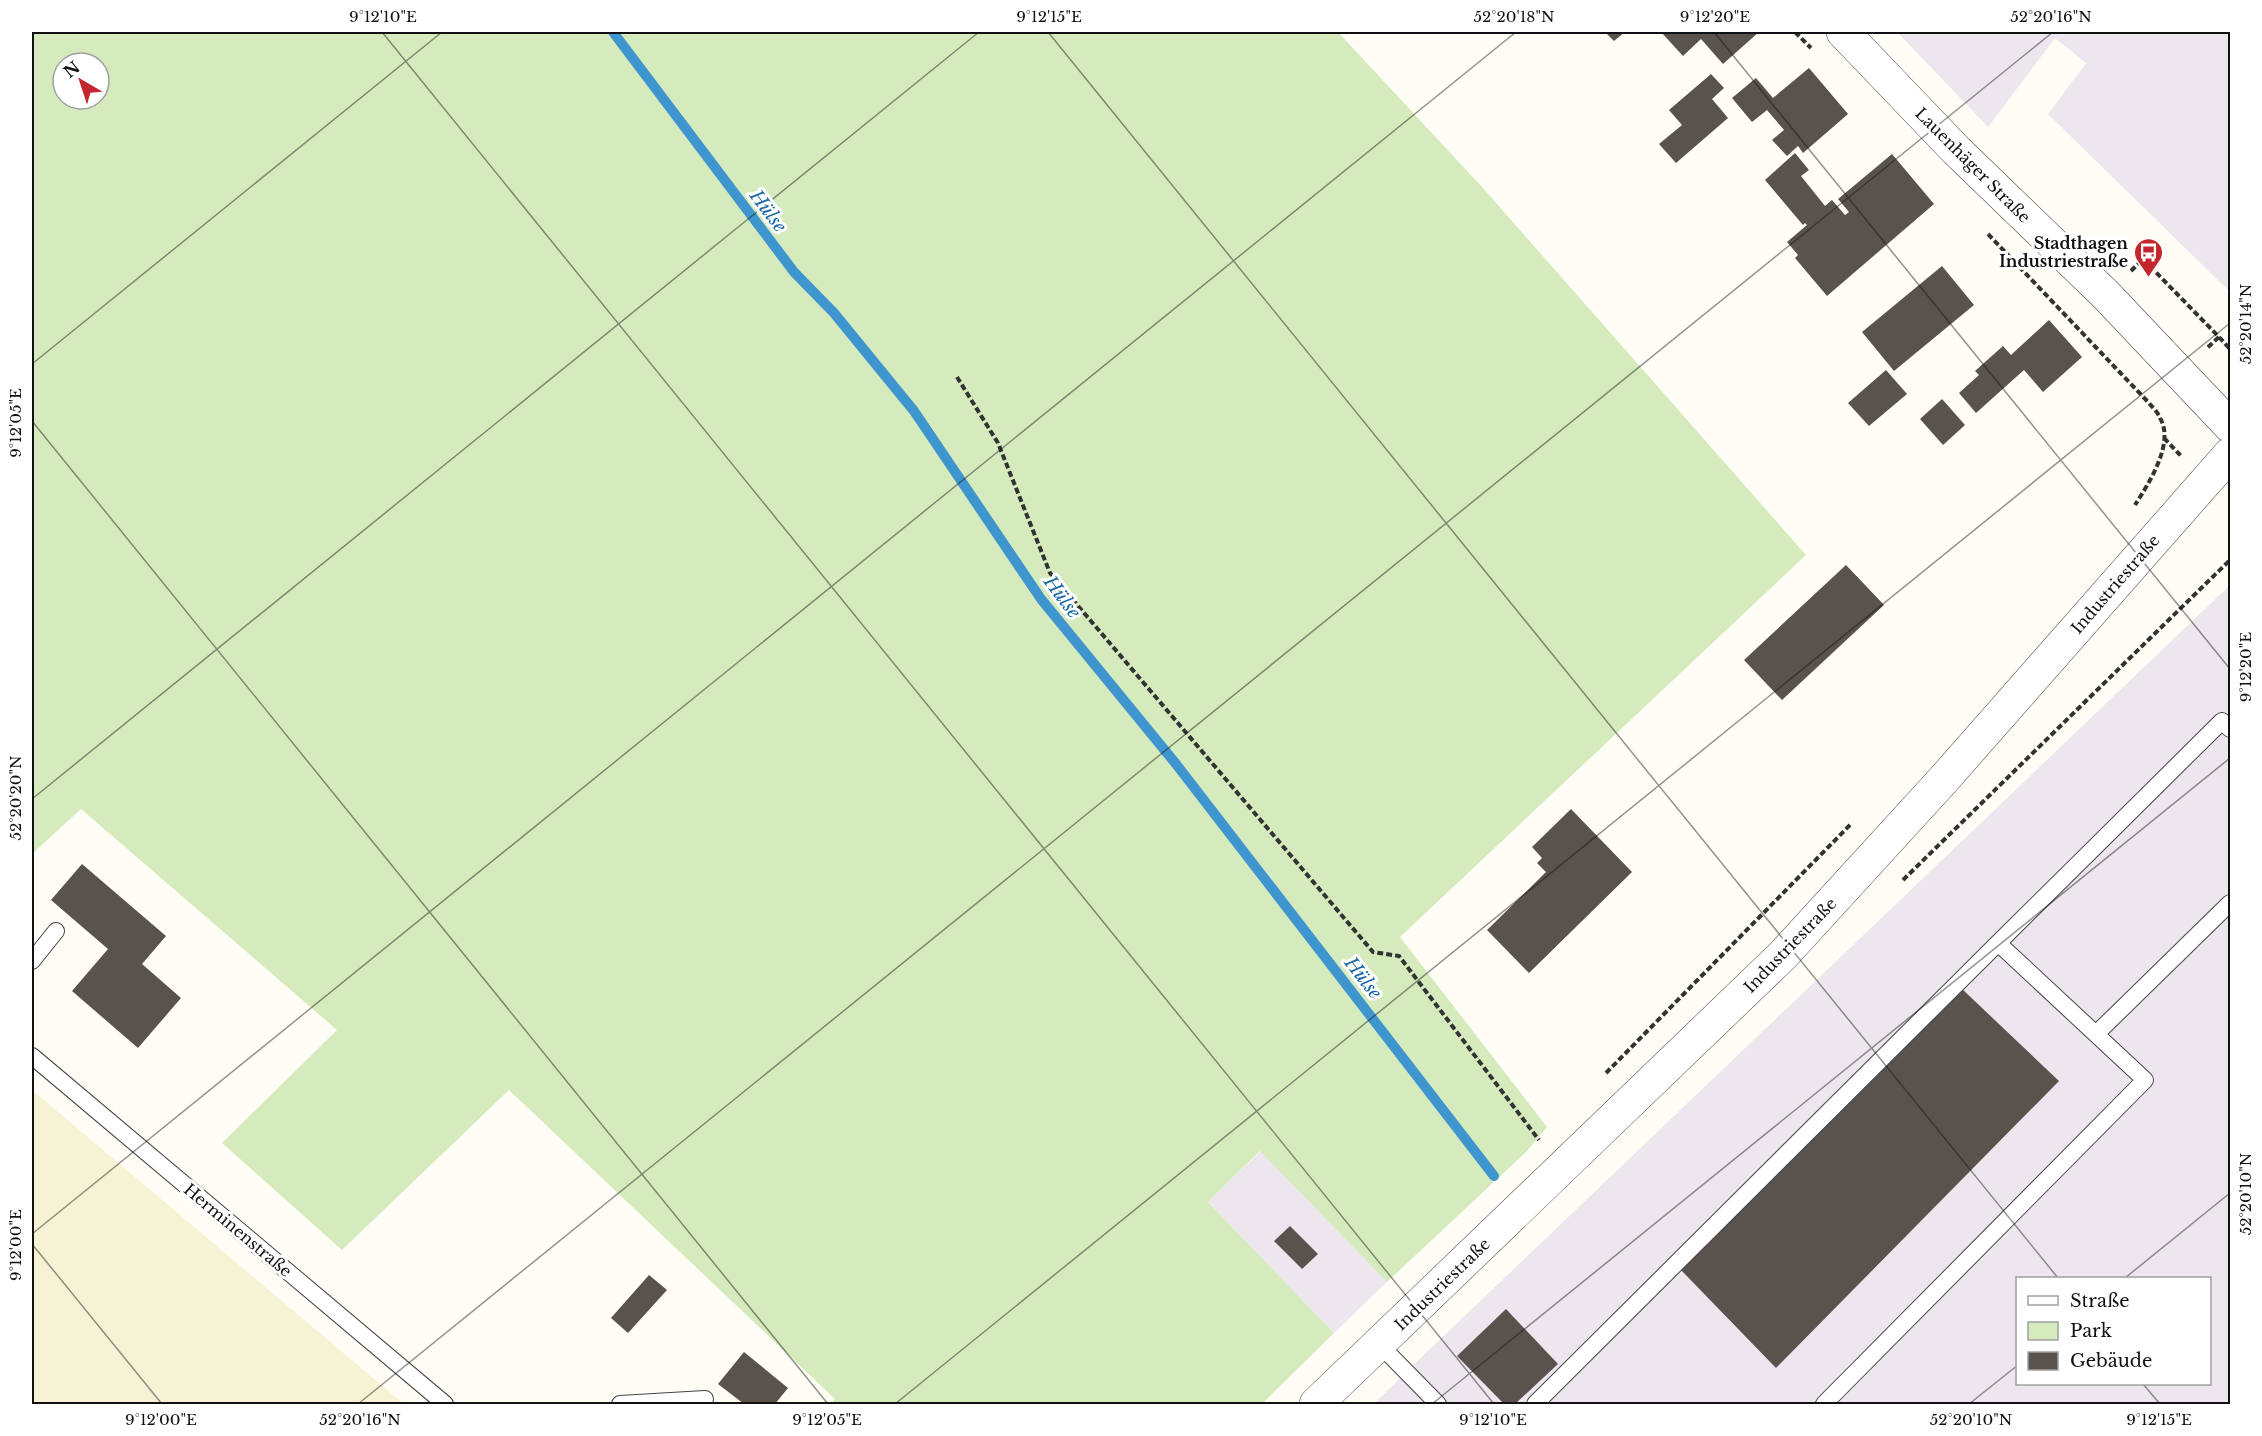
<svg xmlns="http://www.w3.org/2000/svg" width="2262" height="1436" font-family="'Libre Baskerville',serif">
  <rect width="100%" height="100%" fill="#fffdf5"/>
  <path fill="#eee6ef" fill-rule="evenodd" d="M1897,32H2230V292L2048,114L2086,63L2055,38L1988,127Z
    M2230,585V1404H1374L1408,1370ZM2018,1278H2210V1384H2018Z
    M1261,1151L1387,1282L1334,1333L1208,1202Z"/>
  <path fill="#f6f3d4" d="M32,1090L404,1404H32Z"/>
  <path fill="#d5ebbd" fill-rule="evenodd" d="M32,32H1338L1482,187L1806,555L1400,937L1547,1127L1527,1151L1387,1282L1260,1151L1208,1202L1334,1333L1262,1404H831L835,1399L509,1090L342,1250L222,1143L337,1030L81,809L32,854ZM63,63H99V99H63Z"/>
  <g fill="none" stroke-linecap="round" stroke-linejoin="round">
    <path stroke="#3f96cf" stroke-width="10" d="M613,32L794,272L834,313L914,411L1041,599L1176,764L1494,1176"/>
  </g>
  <path fill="#5a524d" d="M1605,32H1625L1614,41Z
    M1661,32H1759L1723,64L1701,39L1683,56Z
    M1809,68L1848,114L1803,153L1798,146L1787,156L1772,140L1784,130L1767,110L1752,122L1732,98L1756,78L1773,98Z
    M1711,74L1724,88L1712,99L1728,118L1676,163L1659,144L1682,125L1669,110Z
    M1795,153L1809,170L1801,176L1825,206L1832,200L1845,215L1849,212L1838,199L1892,154L1934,204L1827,296L1795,258L1798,255L1787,242L1807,225L1805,223L1803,225L1765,180Z
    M1942,266L1974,305L1894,371L1862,332Z
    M2049,320L2082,357L2043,392L2024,370L1976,413L1959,393L1979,375L1975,371L2003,346L2011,355Z
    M1886,370L1907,394L1869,426L1848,403Z
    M1942,399L1965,425L1943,445L1920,419Z
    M1846,565L1884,605L1782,700L1744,660Z
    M1571,809L1632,872L1529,973L1487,930L1546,872L1537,863L1542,858L1532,847Z
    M82,864L166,936L142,964L181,998L138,1048L72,991L108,949L51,900Z
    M1961,988L2059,1081L1776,1368L1680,1269Z
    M1290,1226L1318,1254L1302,1269L1274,1241Z
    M649,1275L667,1290L628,1333L611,1318Z
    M1506,1309L1558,1364L1515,1404H1504L1457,1356Z
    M744,1352L788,1388L775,1404H744L718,1384Z"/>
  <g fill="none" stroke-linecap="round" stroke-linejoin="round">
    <defs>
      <path id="service" d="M1998,943L2222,721L2230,729
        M32,961L56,931
        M2096,1034L2230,903
        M32,1056L445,1404
        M1380,1345L1438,1404
        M620,1404L705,1399
        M1535,1404L1998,943L2145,1080L1824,1404"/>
      <path id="tertiary" d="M1843,32L1956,150L2106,295L2230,426
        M1316,1404L1783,955L1944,779L2230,454"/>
    </defs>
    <use href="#service" stroke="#444" stroke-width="18"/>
    <use href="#tertiary" stroke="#444" stroke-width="34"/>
    <path stroke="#333" stroke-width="4" stroke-dasharray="6 3" stroke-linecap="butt" d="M1795,32L1811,48
      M1988,234L2149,403C2152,407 2158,412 2160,418C2175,443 2149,483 2135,505
      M2131,271L2143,259L2219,337L2206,349
      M2219,337L2230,349
      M957,377L998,443L1050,573L1373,952L1399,956L1539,1140
      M2164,438L2182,457
      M1903,880L2230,560
      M1606,1073L1851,824"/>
    <use href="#service" stroke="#fff" stroke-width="16"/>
    <use href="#tertiary" stroke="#fff" stroke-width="33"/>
  </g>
  <path fill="none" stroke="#111" stroke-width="1.5" stroke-opacity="0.45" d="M382,32L1494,1404M1048,32L2058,1278M1714,32L2230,669M32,364L442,32M32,421L828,1404M32,799L979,32M32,1234L1516,32M32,1244L162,1404M2125,1278L2230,1193M2143,1384L2160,1404M358,1404L2053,32M895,1404L2230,323M1432,1404L2230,758M1969,1404L2018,1365"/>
  <defs>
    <symbol id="bus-pin" viewBox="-11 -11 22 30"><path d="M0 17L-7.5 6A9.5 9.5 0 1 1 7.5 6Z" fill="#c4262e" stroke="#fff"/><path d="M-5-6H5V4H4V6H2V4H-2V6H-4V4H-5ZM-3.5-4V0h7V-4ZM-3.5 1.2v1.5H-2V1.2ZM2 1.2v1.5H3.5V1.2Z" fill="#fff"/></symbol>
  </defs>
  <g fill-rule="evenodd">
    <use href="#bus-pin" x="2132" y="236" width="33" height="45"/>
  </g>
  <g text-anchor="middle" stroke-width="6" stroke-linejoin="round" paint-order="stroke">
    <g font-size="16" fill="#111" stroke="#fff">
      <text transform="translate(1973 165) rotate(45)" y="6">Lauenhäger Straße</text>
      <text transform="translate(2115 584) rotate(-49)" y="6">Industriestraße</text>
      <text transform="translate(1790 945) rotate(-46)" y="6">Industriestraße</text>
      <text transform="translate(238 1230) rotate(40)" y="6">Herminenstraße</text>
      <text transform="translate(1442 1284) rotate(-44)" y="6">Industriestraße</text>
    </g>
    <g font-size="16" font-weight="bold" fill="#111" stroke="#fff" text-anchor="end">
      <text x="2128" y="249">Stadthagen<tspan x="2128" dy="18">Industriestraße</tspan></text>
    </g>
    <g font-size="18" font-style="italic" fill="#1768a6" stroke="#fff">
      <text transform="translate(768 211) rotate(53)" y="6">Hülse</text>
      <text transform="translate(1062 597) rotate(53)" y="6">Hülse</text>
      <text transform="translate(1363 978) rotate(52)" y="6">Hülse</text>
    </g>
  </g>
  <rect width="2262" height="1436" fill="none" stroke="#ffffff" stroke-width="66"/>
  <rect x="2016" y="1277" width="195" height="108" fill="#ffffff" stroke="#a0a0a0" stroke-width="1.5"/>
  <rect x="2028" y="1296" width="30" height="9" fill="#ffffff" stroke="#a0a0a0" stroke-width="1.5"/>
  <text x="2070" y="1307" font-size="18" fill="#111111">Straße</text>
  <rect x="2028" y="1322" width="30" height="18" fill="#d5ebbd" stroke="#a0a0a0" stroke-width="1.5"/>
  <text x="2070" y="1337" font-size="18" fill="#111111">Park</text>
  <rect x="2028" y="1352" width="30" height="18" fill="#5a524d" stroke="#a0a0a0" stroke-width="1.5"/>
  <text x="2070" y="1367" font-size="18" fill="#111111">Gebäude</text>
  <g transform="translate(81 81) rotate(321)"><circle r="28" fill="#ffffff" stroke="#a0a0a0" stroke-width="1.5"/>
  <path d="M0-4.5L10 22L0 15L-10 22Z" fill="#c4262e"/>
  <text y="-9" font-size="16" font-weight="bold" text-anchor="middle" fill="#111111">N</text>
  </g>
  <rect x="33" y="33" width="2196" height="1370" fill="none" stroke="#111" stroke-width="2"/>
  <g font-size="15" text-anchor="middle" fill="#111">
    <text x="383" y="22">9°12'10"E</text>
    <text x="1049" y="22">9°12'15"E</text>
    <text x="1514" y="22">52°20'18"N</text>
    <text x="1715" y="22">9°12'20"E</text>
    <text x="2051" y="22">52°20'16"N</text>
    <text transform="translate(2246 324) rotate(-90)" y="5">52°20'14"N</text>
    <text transform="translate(16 423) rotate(-90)" y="5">9°12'05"E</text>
    <text transform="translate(2246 667) rotate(-90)" y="5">9°12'20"E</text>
    <text transform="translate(16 798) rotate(-90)" y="5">52°20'20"N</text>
    <text transform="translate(2246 1194) rotate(-90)" y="5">52°20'10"N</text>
    <text transform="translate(16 1245) rotate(-90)" y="5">9°12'00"E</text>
    <text x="161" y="1425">9°12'00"E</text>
    <text x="360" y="1425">52°20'16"N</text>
    <text x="827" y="1425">9°12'05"E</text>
    <text x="1493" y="1425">9°12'10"E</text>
    <text x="1971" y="1425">52°20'10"N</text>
    <text x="2159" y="1425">9°12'15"E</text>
  </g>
</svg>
